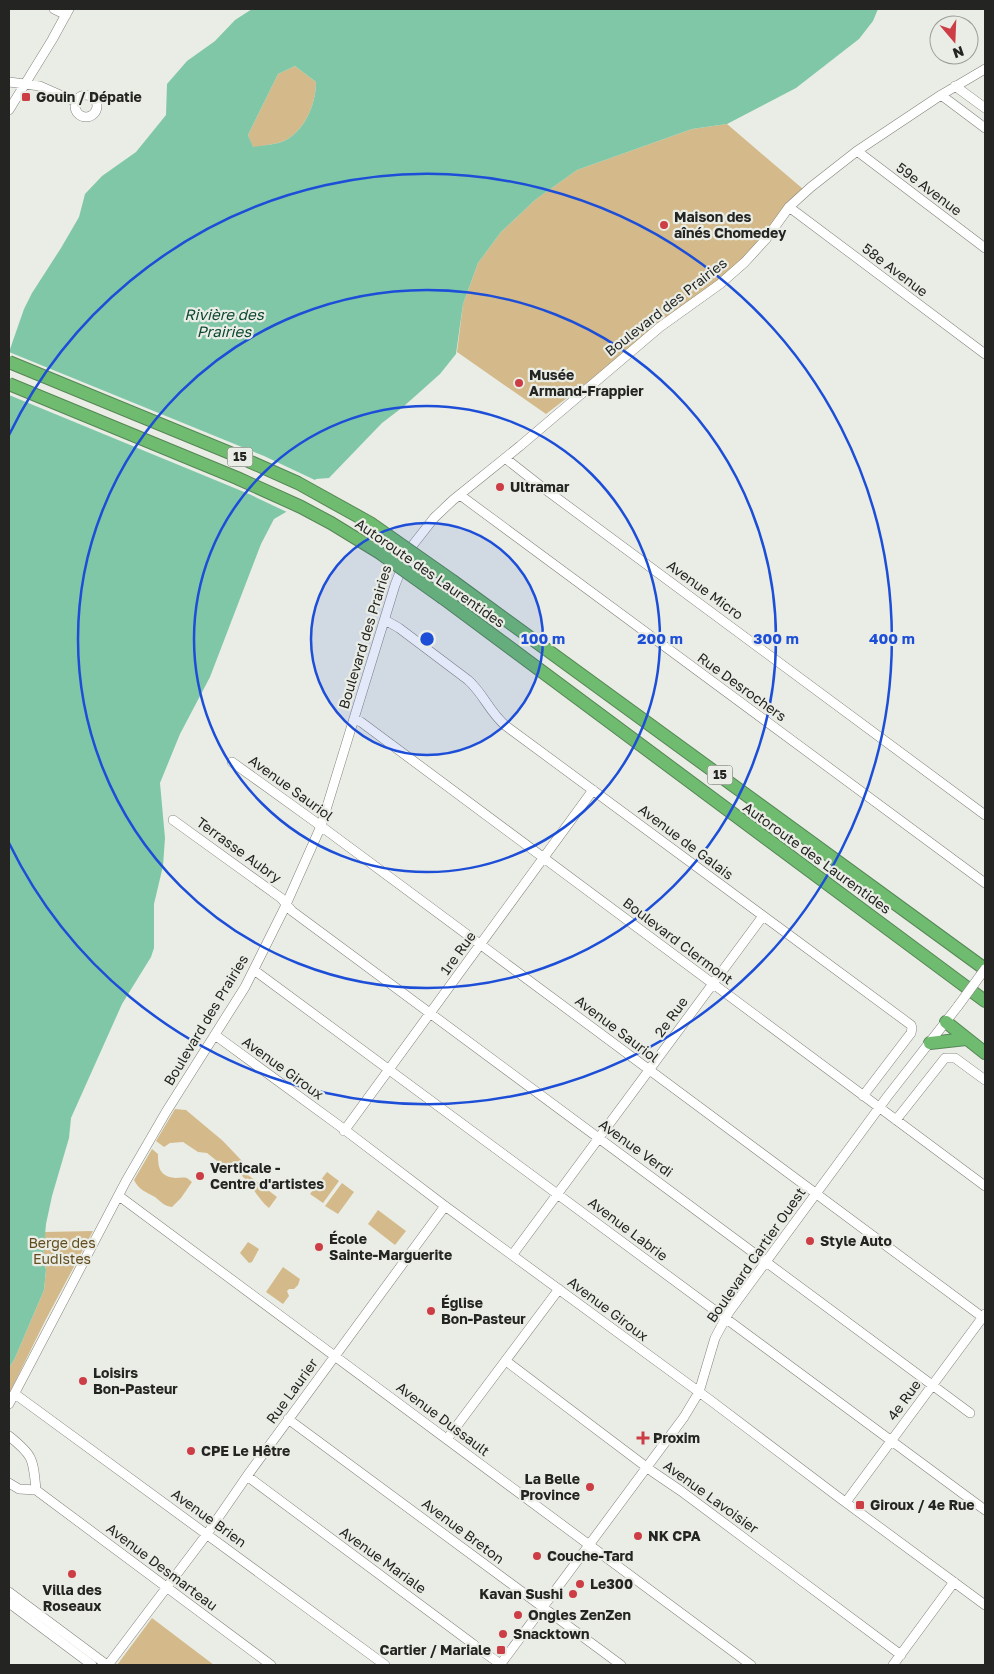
<svg xmlns="http://www.w3.org/2000/svg" width="994" height="1674" font-family="'Golos Text',sans-serif">
  <rect width="100%" height="100%" fill="#eaede5"/>
  <path fill="#d4ba8a" d="M295,66L316,82C316,104 305,131 284,141C275,145 263,145 253,148L248,135L278,74Z
    M727,124L803,189L745,262L546,414L457,352L463,304L478,263L501,232L535,200L577,170L692,129Z
    M175,1109L186,1110L223,1141L242,1161L232,1173L207,1153L198,1152L183,1142L170,1143L164,1147L156,1141Z
    M152,1149L158,1154C158,1167 159,1176 175,1178C179,1178 183,1177 187,1178L192,1182L181,1198L172,1207C164,1206 161,1202 155,1197C146,1192 139,1190 134,1180Z
    M244,1172L277,1197L269,1208C258,1199 252,1185 242,1176Z
    M327,1172L339,1181L323,1203L310,1194Z
    M342,1183L354,1192L338,1214L325,1206Z
    M378,1210L406,1231L395,1245L368,1224Z
    M93,1231L45,1321L9,1394V1368L15,1358L44,1290L46,1270L43,1257L45,1232Z
    M248,1242L259,1249L252,1262L249,1263L240,1253Z
    M283,1267L300,1279L298,1285L294,1289H289L287,1291L289,1296L283,1304L266,1292Z
    M152,1618L214,1665H117Z"/>
  <path fill="#80c7a8" fill-rule="evenodd" d="M252,9H878L873,21L859,39L796,88L727,124L692,129L577,170L535,200L501,232L478,263L463,304L456,354L440,374L403,407L382,423L329,478L316,479L286,512L274,519L261,544L210,677L180,734L160,783L165,838L163,866L154,904V948L151,957L122,1004L71,1118L69,1138L52,1196L46,1224L43,1257L46,1270L44,1290L15,1358L9,1368V352L24,309L32,293L61,248L79,217L85,194L102,176L136,152L166,115L167,84L187,61L215,41L235,20ZM295,66L316,82C316,104 305,131 284,141C275,145 263,145 253,147L248,135L278,74Z"/>
  <path fill="#eaede5" d="M9,352L264,456L317,481L289,513L249,494L9,395Z"/>
  <g fill="none" stroke-linecap="round" stroke-linejoin="round">
    <defs>
      <path id="minor" d="M54,9L66,15
        M9,82L40,86L76,102
        M955,86L985,108
        M941,95L985,128
        M75 106a11 11 0 1 1 22 0a11 11 0 1 1-22 0Z
        M9,110L52,40L69,9
        M857,151L985,248
        M789,207L985,354
        M505,458L538,484L985,815
        M460,495L985,883
        M385,620L399,628L468,680C483,693 490,713 506,726L911,1025L912,1028L911,1033L863,1096
        M354,719L361,722L985,1186
        M232,762L314,821L985,1319
        M173,820L281,898L292,911L970,1413
        M254,970L985,1510
        M215,1035L341,1127L445,1206L710,1400L837,1496L985,1605
        M896,1120L945,1058H955L985,1080
        M344,1131L593,790
        M119,1196L751,1665
        M513,1254L763,916
        M506,1361L653,1472L681,1491L901,1655
        M15,1394L385,1665
        M9,1404L126,1181L166,1112L245,987L284,909L321,826L395,585L405,560L412,546L434,518L453,500L520,446L660,327L720,284L745,262L766,239L789,207L811,187L857,151L941,95L985,69
        M288,1419L621,1665
        M9,1436C34,1456 33,1459 36,1490
        M447,1439L559,1289
        M247,1476L473,1644L479,1649L502,1665
        M9,1483L19,1489L36,1490L271,1665
        M846,1502L985,1314
        M9,1592L107,1665
        M9,1603L92,1665
        M108,1665L207,1534L247,1476L445,1206
        M500,1665L684,1417L699,1392L715,1338L729,1312L887,1097L958,1006
        M893,1665L954,1582"/>
      <path id="highway" d="M454,582L985,969
        M443,598L985,1001
        M946,1022L985,1053
        M930,1043L966,1039"/>
    </defs>
    <use href="#minor" stroke="#80837c" stroke-width="10"/>
    <use href="#highway" stroke="#558655" stroke-width="14"/>
    <use href="#minor" stroke="#fff" stroke-width="9"/>
    <use href="#highway" stroke="#6fbb70" stroke-width="12"/>
    <defs>
      <path id="minor-bridge" d="M958,1006L985,969"/>
      <path id="highway-bridge" d="M9,362L235,455L298,483L370,523L454,582
        M9,384L237,478L301,507L331,523L380,553L443,598"/>
    </defs>
    <use href="#minor-bridge" stroke="#80837c" stroke-width="10" stroke-linecap="butt"/>
    <use href="#highway-bridge" stroke="#558655" stroke-width="14" stroke-linecap="butt"/>
    <use href="#minor-bridge" stroke="#fff" stroke-width="9"/>
    <use href="#highway-bridge" stroke="#6fbb70" stroke-width="12"/>
  </g>
  <circle cx="427" cy="639" r="116" fill="#1d4ed8" fill-opacity=".12"/>
  <g fill="none" stroke="#1d4ed8" stroke-width="2.5">
    <circle cx="427" cy="639" r="116"/>
    <circle cx="427" cy="639" r="233"/>
    <circle cx="427" cy="639" r="349"/>
    <path d="M9 435A465 465 0 1 1 9 843"/>
  </g>
  <g fill="#cd3d46" stroke="#eaede5" stroke-width="2">
    <rect x="21" y="92" width="10" height="10" rx="2.5"/>
    <circle cx="664" cy="225" r="5"/>
    <circle cx="519" cy="383" r="5"/>
    <circle cx="500" cy="487" r="5"/>
    <circle cx="200" cy="1176" r="5"/>
    <circle cx="810" cy="1241" r="5"/>
    <circle cx="319" cy="1247" r="5"/>
    <circle cx="431" cy="1311" r="5"/>
    <circle cx="83" cy="1381" r="5"/>
    <path d="M640.5 1430.5h5v5h5v5h-5v5h-5v-5h-5v-5h5z"/>
    <circle cx="191" cy="1451" r="5"/>
    <circle cx="590" cy="1487" r="5"/>
    <rect x="855" y="1500" width="10" height="10" rx="2.5"/>
    <circle cx="638" cy="1536" r="5"/>
    <circle cx="537" cy="1556" r="5"/>
    <circle cx="72" cy="1574" r="5"/>
    <circle cx="580" cy="1584" r="5"/>
    <circle cx="573" cy="1594" r="5"/>
    <circle cx="518" cy="1615" r="5"/>
    <circle cx="503" cy="1634" r="5"/>
    <rect x="496" y="1645" width="10" height="10" rx="2.5"/>
  </g>
  <g text-anchor="middle" stroke-width="4.5" stroke-linejoin="round" paint-order="stroke">
    <g fill="#eaede5" stroke="#5f615c" stroke-width="1">
      <rect x="227.5" y="447.5" width="25" height="19" rx="4"/>
      <rect x="707.5" y="765.5" width="25" height="19" rx="4"/>
    </g>
    <g font-size="12" font-weight="bold" fill="#242522">
      <text x="240" y="461">15</text>
      <text x="720" y="779">15</text>
    </g>
    <g font-size="14" font-weight="bold" fill="#242522" stroke="#eaede5" text-anchor="start">
      <text x="36" y="102">Gouin / Dépatie</text>
      <text x="674" y="222">Maison des<tspan x="674" dy="16">aînés Chomedey</tspan></text>
      <text x="529" y="380">Musée<tspan x="529" dy="16">Armand-Frappier</tspan></text>
      <text x="510" y="492">Ultramar</text>
      <text x="210" y="1173">Verticale -<tspan x="210" dy="16">Centre d'artistes</tspan></text>
      <text x="329" y="1244">École<tspan x="329" dy="16">Sainte-Marguerite</tspan></text>
      <text x="820" y="1246">Style Auto</text>
      <text x="441" y="1308">Église<tspan x="441" dy="16">Bon-Pasteur</tspan></text>
      <text x="93" y="1378">Loisirs<tspan x="93" dy="16">Bon-Pasteur</tspan></text>
      <text x="653" y="1443">Proxim</text>
      <text x="201" y="1456">CPE Le Hêtre</text>
      <text x="580" y="1484" text-anchor="end">La Belle<tspan x="580" dy="16">Province</tspan></text>
      <text x="870" y="1510">Giroux / 4e Rue</text>
      <text x="648" y="1541">NK CPA</text>
      <text x="547" y="1561">Couche-Tard</text>
      <text x="590" y="1589">Le300</text>
      <text x="72" y="1595" text-anchor="middle">Villa des<tspan x="72" dy="16">Roseaux</tspan></text>
      <text x="563" y="1599" text-anchor="end">Kavan Sushi</text>
      <text x="528" y="1620">Ongles ZenZen</text>
      <text x="513" y="1639">Snacktown</text>
      <text x="491" y="1655" text-anchor="end">Cartier / Mariale</text>
    </g>
    <g font-size="14" fill="#242522" stroke="#eaede5">
      <text transform="translate(929 189) rotate(37)" y="5">59e Avenue</text>
      <text transform="translate(895 270) rotate(37)" y="5">58e Avenue</text>
      <text transform="translate(666 307) rotate(-38)" y="5">Boulevard des Prairies</text>
      <text transform="translate(430 573) rotate(35)" y="5">Autoroute des Laurentides</text>
      <text transform="translate(705 590) rotate(36)" y="5">Avenue Micro</text>
      <text transform="translate(365 637) rotate(-73)" y="5">Boulevard des Prairies</text>
      <text transform="translate(742 687) rotate(36)" y="5">Rue Desrochers</text>
      <text transform="translate(291 788) rotate(36)" y="5">Avenue Sauriol</text>
      <text transform="translate(686 842) rotate(37)" y="5">Avenue de Galais</text>
      <text transform="translate(239 850) rotate(36)" y="5">Terrasse Aubry</text>
      <text transform="translate(817 858) rotate(36)" y="5">Autoroute des Laurentides</text>
      <text transform="translate(678 941) rotate(37)" y="5">Boulevard Clermont</text>
      <text transform="translate(458 953) rotate(-54)" y="5">1re Rue</text>
      <text transform="translate(671 1017) rotate(-54)" y="5">2e Rue</text>
      <text transform="translate(206 1020) rotate(-59)" y="5">Boulevard des Prairies</text>
      <text transform="translate(617 1029) rotate(37)" y="5">Avenue Sauriol</text>
      <text transform="translate(283 1068) rotate(36)" y="5">Avenue Giroux</text>
      <text transform="translate(636 1148) rotate(36)" y="5">Avenue Verdi</text>
      <text transform="translate(628 1229) rotate(37)" y="5">Avenue Labrie</text>
      <text transform="translate(756 1255) rotate(-55)" y="5">Boulevard Cartier Ouest</text>
      <text transform="translate(608 1309) rotate(37)" y="5">Avenue Giroux</text>
      <text transform="translate(292 1391) rotate(-54)" y="5">Rue Laurier</text>
      <text transform="translate(904 1400) rotate(-54)" y="5">4e Rue</text>
      <text transform="translate(443 1419) rotate(37)" y="5">Avenue Dussault</text>
      <text transform="translate(711 1497) rotate(36)" y="5">Avenue Lavoisier</text>
      <text transform="translate(209 1518) rotate(36)" y="5">Avenue Brien</text>
      <text transform="translate(463 1531) rotate(37)" y="5">Avenue Breton</text>
      <text transform="translate(383 1560) rotate(36)" y="5">Avenue Mariale</text>
      <text transform="translate(162 1567) rotate(37)" y="5">Avenue Desmarteau</text>
    </g>
    <g font-size="14" fill="#624c1e" stroke="#eaede5">
      <text x="62" y="1248">Berge des<tspan x="62" dy="16">Eudistes</tspan></text>
    </g>
    <g font-size="15" font-style="italic" fill="#0c4833" stroke="#eaede5">
      <text x="224" y="320">Rivière des<tspan x="224" dy="17">Prairies</tspan></text>
    </g>
  </g>
  <circle cx="427" cy="639" r="8" fill="#1d4ed8" stroke="#eaede5" stroke-width="2.5"/>
  <g font-size="15" text-anchor="middle" font-weight="bold" fill="#1d4ed8" stroke="#eaede5" stroke-width="4.5" stroke-linejoin="round" paint-order="stroke">
    <text x="543" y="644">100 m</text>
    <text x="660" y="644">200 m</text>
    <text x="776" y="644">300 m</text>
    <text x="892" y="644">400 m</text>
  </g>
  <rect width="994" height="1674" fill="none" stroke="#242522" stroke-width="20"/>
  <g transform="translate(954 40) rotate(161)"><circle r="24" fill="#eaede5" stroke="#9b9d97"/>
  <path d="M0-4L9 19L0 12L-9 19Z" fill="#cd3d46"/>
  <text y="-8" font-size="14" font-weight="bold" text-anchor="middle" fill="#242522">N</text>
  </g>
</svg>
